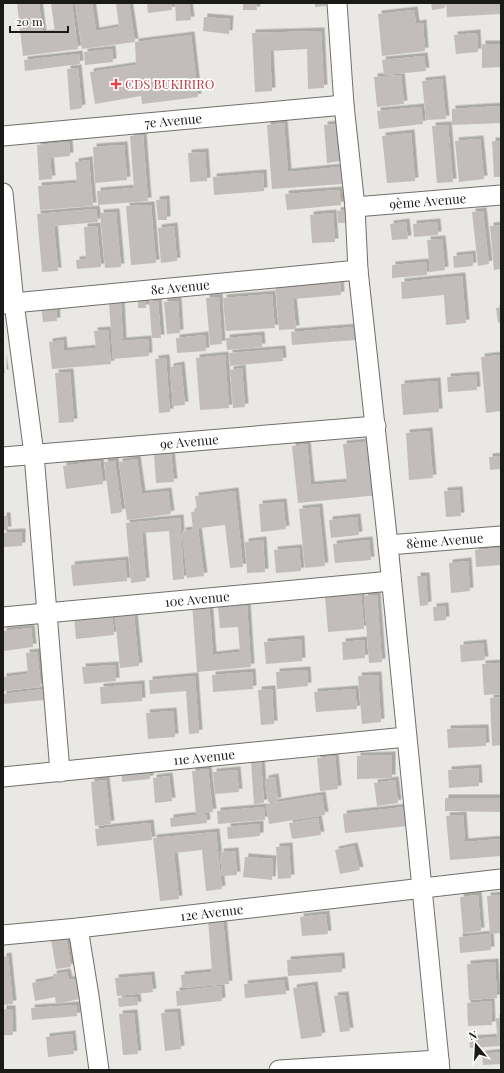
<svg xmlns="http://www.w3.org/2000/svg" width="504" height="1073" font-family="'Playfair Display',serif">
  <defs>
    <filter id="shadow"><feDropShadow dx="3.5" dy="-3.5" stdDeviation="0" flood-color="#0004"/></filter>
  </defs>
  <rect width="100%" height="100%" fill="#e9e8e4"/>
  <path fill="#c2bdbb" filter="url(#shadow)" d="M17,3H39L43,34L55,33L51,3H72L78,49L23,56Z
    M75,3H92L96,31L119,27L116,3H129L135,42L82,49Z
    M147,3H171L172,10L148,13Z
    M175,3H189L191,20L176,21Z
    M243,3H256L257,10H243Z
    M315,3H326V6L315,7Z
    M431,3H444L445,8L432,10Z
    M446,3H501V14L447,17Z
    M414,10L416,24L423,23L425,51L382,56L378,14Z
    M204,17L230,19L229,34L203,31Z
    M321,31L324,88L308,89L307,49L270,51L272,91L255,92L252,33Z
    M477,33L478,52L456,54L454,35Z
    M191,35L198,97L142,104L141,96L95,104L90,72L136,65L135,42Z
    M482,44H501V67L482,68Z
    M112,49L113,62L85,65L84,52Z
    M79,54L80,64L25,71L24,60Z
    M424,56L426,71L384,75L382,60Z
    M78,68L82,108L70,110L67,69Z
    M401,75L404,104L377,107L374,77Z
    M442,79L446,119L426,120L422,81Z
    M501,106V123L452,125V109Z
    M421,107L423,124L379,129L377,111Z
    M284,123L288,172L340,167L342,184L272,189L267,125Z
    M338,124L341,161L327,163L324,125Z
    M448,125L453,182L437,183L432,126Z
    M411,133L415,181L387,183L382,136Z
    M143,135L148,201L98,205L97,191L134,188L130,136Z
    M480,139L484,179L459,182L455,141Z
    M492,141H501V177H494Z
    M69,142L70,156L50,158L52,179L39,180L37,145Z
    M124,145L127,180L95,183L93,147Z
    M205,152L207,181L190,182L188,153Z
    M89,160L93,206L40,210L38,186L77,183L75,162Z
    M263,173L264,191L214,195L213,177Z
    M339,190L341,205L287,210L285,194Z
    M166,199L167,220H158L156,200Z
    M151,205L156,263L131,265L126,206Z
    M96,209L98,222L54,226L58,271L42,272L37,214Z
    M344,210L345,223H338L337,211Z
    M483,211L489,264L478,266L472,212Z
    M116,212L121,267L105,268L100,213Z
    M333,213L335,242L312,243L310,215Z
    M406,222L408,239L392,240L390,224Z
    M437,222L438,235L414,237L413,224Z
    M501,225V269L494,270L490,226Z
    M97,226L101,267L77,269L76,260L86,259L84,227Z
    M174,226L177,261L161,263L158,228Z
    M442,239L445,270L430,272L427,240Z
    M472,254L473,266L454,268L453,256Z
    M426,262L427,275L392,278V265Z
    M462,276L466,323L446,325L444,295L402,299L401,282Z
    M340,279L341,295L293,299L296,329L279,330L275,284Z
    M272,294L275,328L226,331L223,298Z
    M219,297L222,344L210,345L206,298Z
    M138,298H145L146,308H138Z
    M149,301H158L161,338H152Z
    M178,301L180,333L167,334L164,302Z
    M121,302L123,341L148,339L149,356L113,359L109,303Z
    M56,304L57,321L43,322L41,306Z
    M501,307V322L498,323L496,308Z
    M355,327V340L292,345L291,332Z
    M108,330L111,364L52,369L49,342L63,340L64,351L96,348L94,331Z
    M205,335L206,351L177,353L176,338Z
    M261,335L262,347L227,350L226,338Z
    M282,349L283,361L230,366L229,353Z
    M225,355L229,408L200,410L196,358Z
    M501,355V411L486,413L481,357Z
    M3,358L5,373H3Z
    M166,358L170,412L159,413L155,359Z
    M181,365L185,405L173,406L170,367Z
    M242,368L245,407L233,408L230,370Z
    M70,372L74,422L59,423L55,373Z
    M476,375L477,390L448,392L447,377Z
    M437,381L439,412L403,415L401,384Z
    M429,431L433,478L409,480L406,433Z
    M374,441L379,495L298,503L292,446L307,444L311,485L347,482L343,444Z
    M171,453L174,482L156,483L154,455Z
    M501,456V469L490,470L489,457Z
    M137,459L142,494L168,491L171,514L127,520L119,462Z
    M100,461L103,484L66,489L63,466Z
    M115,461L122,512L111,514L104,462Z
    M459,490L461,516L446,517L444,491Z
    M235,491L243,567L230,568L225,525L193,529L191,512L197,511L195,496Z
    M283,502L286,529L261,532L259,504Z
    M319,507L325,566L305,568L299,509Z
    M3,516H7L8,530H3Z
    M357,517L359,535L331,538L329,520Z
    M180,518L184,579L173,580L169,531L142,533L146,581L131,583L126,523Z
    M198,529L204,576L187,578L182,531Z
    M22,532V546L3,547V533Z
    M263,540L265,572L247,573L245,542Z
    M369,540L371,560L335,563L333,544Z
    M299,548L301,571L276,573L274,550Z
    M501,548V565L476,567L475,550Z
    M125,560L127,581L73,586L71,565Z
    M468,561L470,591L451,593L449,563Z
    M417,576H426L428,605L420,606Z
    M361,593L364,629L328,632L325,596Z
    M377,595L382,662L369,663L364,596Z
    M209,602L213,655L240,652L238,627L220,628L218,607L247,605L251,667L197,672L192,603Z
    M445,606L446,620L434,621L433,607Z
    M112,613L114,635L76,639L74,616Z
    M134,615L139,666L120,668L115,617Z
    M31,628L33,647L3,651V631Z
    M301,639L302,661L266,664L264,642Z
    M364,640L365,658L343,660L342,642Z
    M483,643L485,660L461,662L460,645Z
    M37,652L41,687L3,691V677L28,674L26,653Z
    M501,663V694L484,695L482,664Z
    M115,665L116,681L84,684L82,667Z
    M307,670L308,686L277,689L276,672Z
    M252,672L253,689L213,692L212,675Z
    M378,675L381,722L362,724L358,676Z
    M195,676L199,733L189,734L186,691L150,694L149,680Z
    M141,684L142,701L101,704L100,687Z
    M43,689L44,700L3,704V694Z
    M272,689L274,724L261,725L258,690Z
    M355,689L357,709L316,712L314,692Z
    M501,697V745L492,746L490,698Z
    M173,711L175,737L148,739L146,713Z
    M485,728L486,746L448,748L447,729Z
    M392,755V778L357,779V756Z
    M335,756L338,789L320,791L317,758Z
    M261,760L264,803L254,804L251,761Z
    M149,768L150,779L122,782L121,771Z
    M478,768L479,786L449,788L448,770Z
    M208,769L213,812L196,814L192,771Z
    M237,770L239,792L215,794L213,772Z
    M169,776L172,801L155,803L153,778Z
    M275,777L278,801L268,802L265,779Z
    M106,780L111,824L95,826L91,782Z
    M395,780L398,803L377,806L374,783Z
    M322,795L325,815L269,824L266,804Z
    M445,798H500V812L445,811Z
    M264,807L265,820L218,824L217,811Z
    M404,807L407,826L345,833L343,814Z
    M206,814L207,823L171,827L170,818Z
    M463,815L465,842L500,839L501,856L450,860L446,816Z
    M318,818L321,835L292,839L289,823Z
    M150,823L152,840L97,846L95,829Z
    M260,824V836L228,839L227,827Z
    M216,832L222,889L206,891L202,850L174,853L179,899L160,901L153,838Z
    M289,846L291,878L278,879L276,847Z
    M354,846L360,870L340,874L335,850Z
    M235,851L237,875L222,876L220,852Z
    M245,857L273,859L272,880L243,877Z
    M478,895L481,931L463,933L460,897Z
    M501,895V933L490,934L487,896Z
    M326,914L328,934L302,936L300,917Z
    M223,919L229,984L182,988L181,975L212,972L208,920Z
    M490,934L491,950L460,953L459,937Z
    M66,937L71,967L56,969L51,940Z
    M8,956L13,1004L3,1005V957Z
    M341,956L342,972L288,976L287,960Z
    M495,962L497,998L469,1000L467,964Z
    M67,972L69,980L76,979L80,999L56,1004L55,997L35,1001L32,983L54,979L53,974Z
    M151,975L153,992L117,996L115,978Z
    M284,980L286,994L245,998L244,984Z
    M314,985L322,1036L301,1039L293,988Z
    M221,986L222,1001L177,1006L176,991Z
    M345,995L350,1031L340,1032L334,996Z
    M137,997L138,1005L119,1007L118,998Z
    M491,1001L492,1025L468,1026L467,1003Z
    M76,1005L77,1016L32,1020L31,1008Z
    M3,1009H12L13,1035H3Z
    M177,1012L181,1049L165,1051L161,1013Z
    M134,1013L138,1054L123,1055L119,1014Z
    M496,1018H501V1046L470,1048L469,1039L497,1037Z
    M72,1034L74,1054L48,1057L46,1037Z
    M501,1052V1064L483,1065L482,1054Z"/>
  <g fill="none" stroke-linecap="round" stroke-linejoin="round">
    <defs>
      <g id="minor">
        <path d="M337,3L344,105L355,207L358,270L388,545L440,1070"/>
        <path id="s1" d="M3,136L344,105"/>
        <path d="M3,193L14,303L34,454L60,772"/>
        <path id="s2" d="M355,207L501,195"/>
        <path id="s3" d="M3,304L358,270"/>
        <path id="s4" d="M3,457L376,426"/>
        <path id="s5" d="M388,545L501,536"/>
        <path id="s6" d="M3,617L391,581"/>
        <path id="s7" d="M3,777L406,737"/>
        <path d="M78,928L89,996L99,1070"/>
        <path id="s8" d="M3,935L78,928L501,879"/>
        <path d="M279,1070L439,1060"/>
      </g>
    </defs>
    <use href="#minor" stroke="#706f6b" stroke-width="21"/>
    <use href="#minor" stroke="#fff" stroke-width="19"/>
  </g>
  <path fill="#e0444e" stroke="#fff" stroke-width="1.5" d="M114 78h4v4h4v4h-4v4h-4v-4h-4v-4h4z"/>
  <g text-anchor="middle" stroke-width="3.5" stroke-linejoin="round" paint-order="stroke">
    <g font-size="13" fill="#be3a42" stroke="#fff" text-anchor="start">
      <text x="125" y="89">CDS BUKIRIRO</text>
    </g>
    <g font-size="13" fill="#1a1a18" stroke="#fff">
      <text dy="5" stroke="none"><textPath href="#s1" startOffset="171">7e Avenue</textPath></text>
      <text dy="5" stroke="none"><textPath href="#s2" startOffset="73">9ème Avenue</textPath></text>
      <text dy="5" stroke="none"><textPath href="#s3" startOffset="178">8e Avenue</textPath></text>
      <text dy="5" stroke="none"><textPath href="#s4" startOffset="187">9e Avenue</textPath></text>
      <text dy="5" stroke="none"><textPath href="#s5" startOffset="57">8ème Avenue</textPath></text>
      <text dy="5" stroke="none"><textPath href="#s6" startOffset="195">10e Avenue</textPath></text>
      <text dy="5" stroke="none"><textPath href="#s7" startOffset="202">11e Avenue</textPath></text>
      <text dy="5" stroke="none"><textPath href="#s8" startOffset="210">12e Avenue</textPath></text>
    </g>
  </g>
  <rect width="504" height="1073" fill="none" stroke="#1a1a18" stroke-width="8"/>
  <g transform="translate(476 1045) rotate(342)" stroke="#ffffff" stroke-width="3" paint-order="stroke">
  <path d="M0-3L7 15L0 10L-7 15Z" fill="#1a1a18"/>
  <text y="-6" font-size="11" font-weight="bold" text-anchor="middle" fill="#1a1a18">N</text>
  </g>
  <path d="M10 26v6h58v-6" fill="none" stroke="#1a1a18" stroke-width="2"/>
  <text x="16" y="26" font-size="12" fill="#1a1a18" stroke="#ffffff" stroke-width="3" paint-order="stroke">20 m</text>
</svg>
